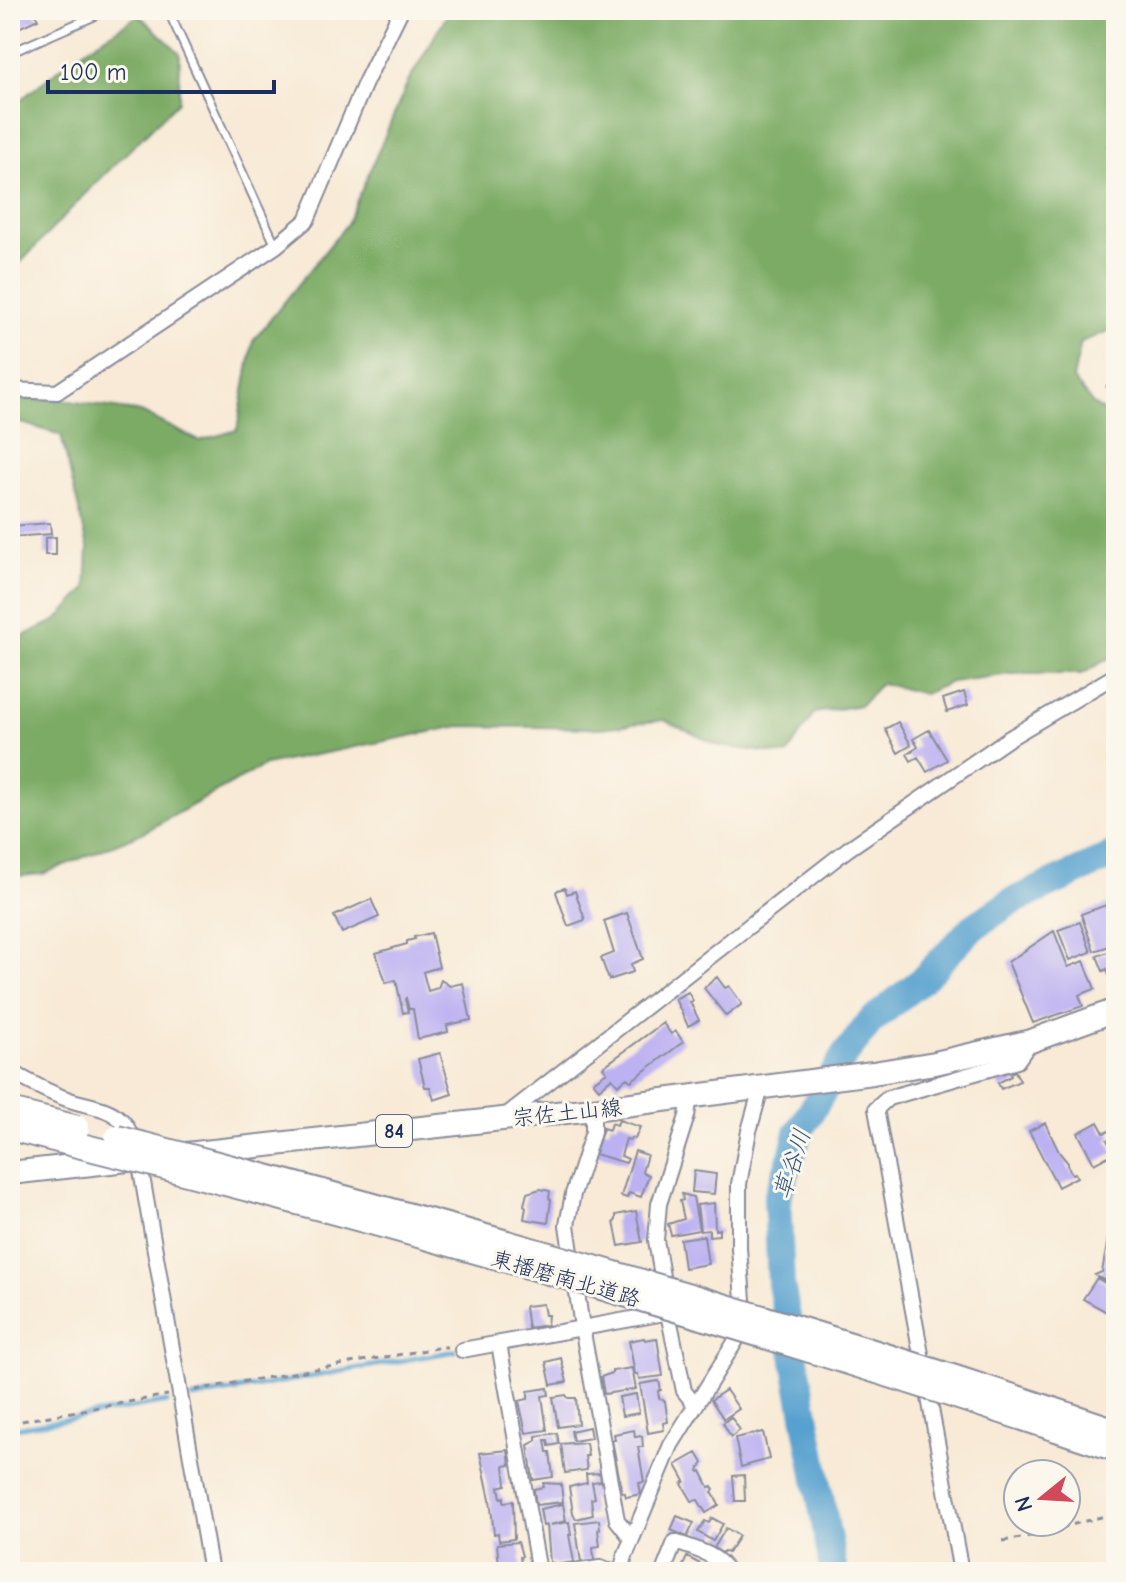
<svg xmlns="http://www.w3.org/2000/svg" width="1126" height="1582" font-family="'Comic Neue','Klee One',sans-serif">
  <rect width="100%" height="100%" fill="#fbf7ec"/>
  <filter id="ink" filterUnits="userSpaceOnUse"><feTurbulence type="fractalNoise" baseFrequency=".0125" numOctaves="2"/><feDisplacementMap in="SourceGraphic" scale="16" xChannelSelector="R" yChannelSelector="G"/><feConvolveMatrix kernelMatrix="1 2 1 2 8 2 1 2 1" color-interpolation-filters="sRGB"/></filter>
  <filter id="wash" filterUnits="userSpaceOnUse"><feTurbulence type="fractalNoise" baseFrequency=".006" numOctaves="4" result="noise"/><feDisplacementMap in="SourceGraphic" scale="32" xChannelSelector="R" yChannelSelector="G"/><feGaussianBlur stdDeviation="1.8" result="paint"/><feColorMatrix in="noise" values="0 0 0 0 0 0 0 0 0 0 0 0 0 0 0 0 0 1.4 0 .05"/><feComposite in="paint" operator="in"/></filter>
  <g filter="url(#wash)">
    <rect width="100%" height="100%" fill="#f8ead6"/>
    <path fill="#7cab65" stroke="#4c6d62" stroke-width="2" d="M450,10H1116V328L1081,342L1073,379L1093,404L1116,420V654L1082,674H1011L951,682L924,694L881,683L861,705L814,713L787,755L720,746L664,720L601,728L460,726L265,765L142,833L43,874L10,877V642L57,620L86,589L88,547L61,435L22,423L10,425V399L63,400L141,412L199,441L237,430L253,341L347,224L408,82Z
      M139,15L180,53L179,101L83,196L10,274V108L81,52Z"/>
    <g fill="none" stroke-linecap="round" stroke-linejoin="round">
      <path stroke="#57a1cf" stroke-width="5" d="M193,1398L455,1351
        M10,1429L167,1402"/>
      <path stroke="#57a1cf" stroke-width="28" d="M834,1572L781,1284L777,1198L792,1156L798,1133L845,1055L870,1022L923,979L972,928L1009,903L1116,854"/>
    </g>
    <g id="blocks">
      <path fill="#bcb1f2" d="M10,10H34L38,19L10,32Z
        M50,523L51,534L12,537L11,526Z
        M56,537V555H45V538Z
        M964,692L968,705L947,712L943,699Z
        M898,722L911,745L898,753L885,729Z
        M929,730L947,760L927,772L918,757L911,761L907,754L918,747L913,739Z
        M565,888L567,894L575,891L585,920L568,926L556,892L558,890Z
        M1116,898V924L1115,925L1116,944L1094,951L1081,914L1112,903L1111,899Z
        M371,899L379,917L342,933L334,916Z
        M627,913L643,959L631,964L633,972L609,980L601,958L614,953L604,921Z
        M1080,922L1091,952L1070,960L1058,930Z
        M1054,931L1068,967L1084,961L1095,989L1079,995L1083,1006L1033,1023L1008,962Z
        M431,933L439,967L423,972L428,991L438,988L441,980L450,986L463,983L471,1020L447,1025L448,1032L418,1039L413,1009H409L406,998L405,999L408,1012L403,1013L396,980L386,983L376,953L407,944V941L415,939L414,937Z
        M1116,949V987L1113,988L1107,969L1103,971L1097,956Z
        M717,977L725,988L729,986L742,1004L726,1016L704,988Z
        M688,992L693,1001L690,1002L699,1020L688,1026L675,999Z
        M663,1023L671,1034L676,1031L683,1042L631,1081L627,1078L618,1085L612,1078L599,1089L593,1082L607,1072L603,1067Z
        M440,1053L452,1094L434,1100L430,1087H425L418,1059Z
        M1015,1071L1020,1081L1001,1089L998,1083L1011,1076L1010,1073Z
        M619,1120L640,1127L635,1139L631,1138L630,1140L626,1139L621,1156L628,1159L626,1163L595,1154L603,1128L609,1130L611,1123L617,1125Z
        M1098,1122L1104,1133L1109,1131L1112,1138L1107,1140L1114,1153L1094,1164L1078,1133Z
        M1045,1123L1059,1152L1068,1163L1067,1165L1072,1174L1075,1173L1077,1177L1058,1187L1029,1131Z
        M635,1151L647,1155L642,1172L649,1175L641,1197L629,1193L627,1198L621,1196Z
        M694,1171L716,1174L714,1194L692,1192Z
        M540,1189L550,1191L549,1198L551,1200L548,1223L524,1219L526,1207L524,1205L527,1193Z
        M682,1194L693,1197L699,1230L671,1235L668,1224L684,1219L680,1201L683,1200Z
        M714,1203L715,1230L719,1229V1235L709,1236V1230L700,1231L697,1205Z
        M1114,1204H1116V1287L1095,1275L1102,1272Z
        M636,1211L642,1242L619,1246L614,1222L616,1220V1215Z
        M701,1236H704L708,1264L684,1268L680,1239Z
        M1097,1278L1116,1290V1317L1083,1299Z
        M543,1304L545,1315H548L547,1325L528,1328L525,1308L526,1306Z
        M644,1338L645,1340L657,1338L663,1376L639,1379L638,1374H635L629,1341Z
        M561,1358L567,1382L551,1385L546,1362Z
        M632,1368L636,1389L604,1394L601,1377L612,1373V1371Z
        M659,1381L661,1390L658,1391L659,1398L665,1401L668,1422L663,1423L664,1430L648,1433L640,1384Z
        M548,1388L549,1395L542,1396L547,1430L526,1433L519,1401L528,1399V1391Z
        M726,1390L739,1409L724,1419L711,1400Z
        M636,1394L639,1413L622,1416L619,1397Z
        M566,1395L568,1398H576L578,1424L558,1427L553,1397Z
        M731,1417L740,1430L731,1437L723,1423Z
        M589,1427L591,1438L573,1441L571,1431Z
        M634,1430L635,1437L642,1436L643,1447H638L644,1482L639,1483L641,1494L626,1497L625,1493L622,1492L612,1440H615L614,1434Z
        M763,1432L769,1459L741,1467L735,1438Z
        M557,1433L559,1444L549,1446L548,1440H545L547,1452H550L553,1477L533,1480L528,1445L536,1441V1436Z
        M571,1443L572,1444L586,1443L588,1456H585L587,1470L565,1473L561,1444Z
        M508,1450L510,1465L504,1466L506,1485L499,1487L501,1498L504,1497V1502L513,1501L514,1539L499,1541L498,1533L494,1534L490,1499L480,1453Z
        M697,1453L703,1463L698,1470L699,1472L701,1471L709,1487L712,1486L714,1490L712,1492L719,1505L706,1513L698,1500L692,1501L682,1484L685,1481L676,1465Z
        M600,1473L601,1481L592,1482L595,1498L591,1499L593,1515L576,1519L573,1513L569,1487L587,1483L586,1474Z
        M744,1475L745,1501H735L733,1476Z
        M543,1483L561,1484L563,1502L536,1505L534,1489L544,1487Z
        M563,1504L566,1521L550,1525L569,1522L571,1535H569L574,1562L555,1565L554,1563L550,1562L547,1525L543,1526L540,1509Z
        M677,1516L694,1523L687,1537L671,1530Z
        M712,1518L723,1524L713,1541L698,1532L705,1521L709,1523Z
        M599,1520L600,1529L598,1530L600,1546L593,1547L594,1561L581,1562L575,1523Z
        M726,1528L739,1536L728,1553L724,1551L722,1553L714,1548Z
        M518,1542L522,1556L520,1557L522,1571L500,1572V1569L503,1568L502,1565H499L497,1544Z
        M687,1557L706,1567L703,1572H680Z"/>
    </g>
  </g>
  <g filter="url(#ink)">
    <use href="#blocks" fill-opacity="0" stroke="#8a8c9a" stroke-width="2"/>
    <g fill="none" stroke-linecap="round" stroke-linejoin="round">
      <defs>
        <path id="lane" d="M168,10L276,246
          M10,53L108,10"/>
        <path id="street" d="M10,390L57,392L276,246L307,220L365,83L401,10
          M10,1071C29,1082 47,1092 67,1099C85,1106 106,1106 120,1119C131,1128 134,1147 139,1159L211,1572
          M690,1097L687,1116L659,1204L656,1240L668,1313L684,1391L695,1405
          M593,1109V1132L573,1194L567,1225L582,1327L617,1520L632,1539
          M504,1117L848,849L1008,739L1116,675
          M499,1344L539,1572
          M462,1350L670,1312
          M574,1572L600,1568L613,1572
          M621,1572L625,1556L671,1445L745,1326L739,1248V1184L749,1131L761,1088
          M663,1572L675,1542C695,1549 717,1554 728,1572
          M961,1572L876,1109L888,1098L1017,1061L1031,1041"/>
        <path id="primary" d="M186,1154L593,1109L873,1073L935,1063L1031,1041L1116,1010
          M10,1173L128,1160"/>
      </defs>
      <use href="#lane" stroke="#8a8c9a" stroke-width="11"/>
      <use href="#street" stroke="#8a8c9a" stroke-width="18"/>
      <use href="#primary" stroke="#8a8c9a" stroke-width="26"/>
      <path stroke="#8a8c9a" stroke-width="3" stroke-dasharray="6 6" stroke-linecap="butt" d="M1116,363L1113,365L1107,387L1116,395
        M195,1390L443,1347H447
        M10,1423L168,1395
        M1003,1541L1026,1537L1116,1513"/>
      <use href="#lane" stroke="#fff" stroke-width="7"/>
      <use href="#street" stroke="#fff" stroke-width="14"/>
      <use href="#primary" stroke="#fff" stroke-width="22"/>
      <defs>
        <path id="highway-bridge" d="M10,1111L77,1128
          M10,1128C383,1220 752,1326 1116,1449
          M117,1138C453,1224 787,1320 1116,1431"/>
      </defs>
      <use href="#highway-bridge" stroke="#8a8c9a" stroke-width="28" stroke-linecap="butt"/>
      <use href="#highway-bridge" stroke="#fff" stroke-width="24"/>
    </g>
  </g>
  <g text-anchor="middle" stroke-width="6" stroke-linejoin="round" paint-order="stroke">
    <rect fill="#fbf7ec" stroke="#5e6b89" stroke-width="2" x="376" y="1115" width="36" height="32" rx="6"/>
    <g font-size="20" font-weight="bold" fill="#1b2f5e">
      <text x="394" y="1138">84</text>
    </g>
    <g font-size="22" fill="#1b2f5e" stroke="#fbf7ec">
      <text transform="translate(567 1112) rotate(-6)" y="8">宗佐土山線</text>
      <text transform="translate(566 1278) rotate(16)" y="8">東播磨南北道路</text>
    </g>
    <g font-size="24" font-style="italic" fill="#305786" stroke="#fbf7ec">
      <text transform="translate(792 1164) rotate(-72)" y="8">草谷川</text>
    </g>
  </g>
  <rect width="1126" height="1582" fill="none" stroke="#fbf7ec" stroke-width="40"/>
  <g transform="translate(1042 1498) rotate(252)"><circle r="38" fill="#fbf7ec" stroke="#a1a7b3" stroke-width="2"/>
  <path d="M0-6L14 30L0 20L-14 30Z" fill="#d1495b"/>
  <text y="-12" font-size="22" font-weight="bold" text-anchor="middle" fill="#1b2f5e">N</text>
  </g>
  <path d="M48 80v12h226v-12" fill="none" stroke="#1b2f5e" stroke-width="4"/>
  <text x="60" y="80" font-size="24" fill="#1b2f5e" stroke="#fbf7ec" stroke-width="6" paint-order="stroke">100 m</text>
</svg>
